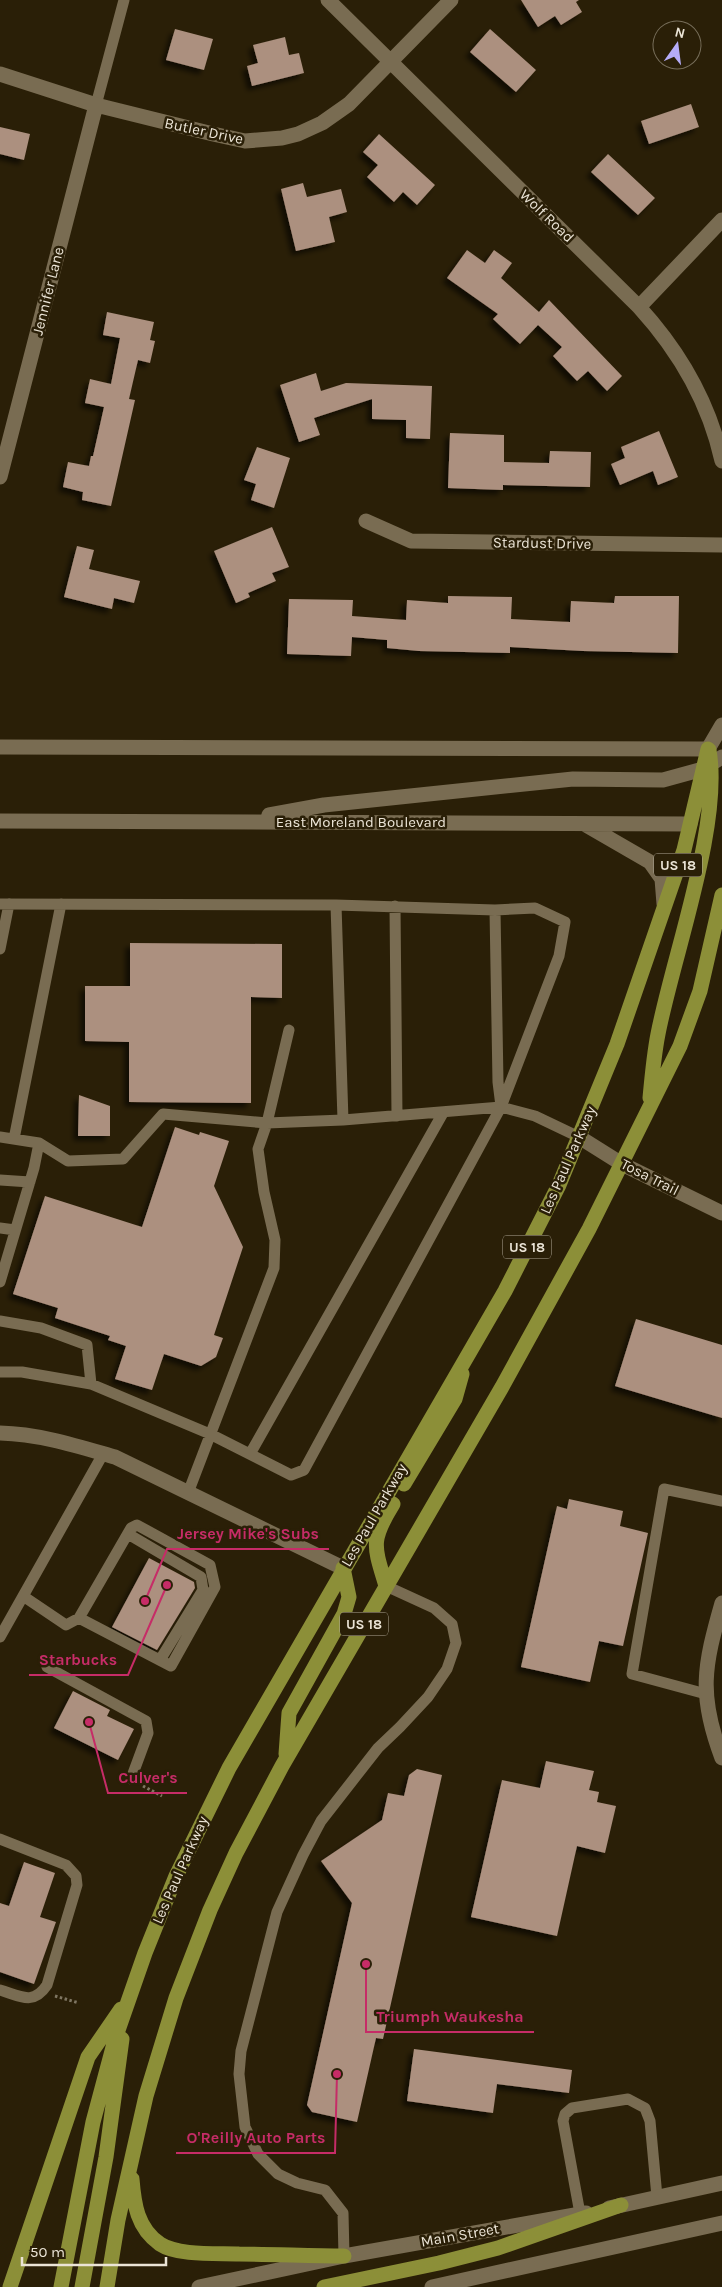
<svg xmlns="http://www.w3.org/2000/svg" width="722" height="2287" font-family="Karla,sans-serif">
  <defs>
    <filter id="shadow"><feDropShadow dx="-4.5" dy="4.5" stdDeviation="2.5" flood-color="#0009"/></filter>
  </defs>
  <rect width="100%" height="100%" fill="#2a1f07"/>
  <path fill="#ac907f" filter="url(#shadow)" d="M521,0H579L576,2L582,12L561,25L555,16L538,27Z
    M175,29L213,39L204,70L166,60Z
    M490,29L536,70L516,92L470,52Z
    M285,37L289,55L299,53L304,73L252,86L247,66L258,63L253,45Z
    M691,104L699,127L649,144L641,121Z
    M0,127L30,134L24,160L0,154Z
    M379,134L435,185L417,205L403,192L394,202L367,177L378,165L363,152Z
    M608,154L655,198L638,215L591,172Z
    M303,183L307,197L341,189L347,212L329,217L335,242L296,251L281,189Z
    M467,250L485,263L494,250L512,263L501,278L539,312L549,300L622,376L607,391L588,371L577,381L553,356L562,347L538,325L520,344L493,319L498,314L447,278Z
    M107,312L154,322L150,340L155,341L150,363L138,360L129,399L135,400L111,506L82,500L83,492L63,487L68,462L89,466L91,456H93L104,407L85,403L90,379L111,384L120,338L103,335Z
    M316,373L321,391L346,383L432,386L430,439L406,438V420L372,419V399L314,418L320,435L299,442L280,385Z
    M659,431L678,477L658,485L653,471L620,485L611,464L625,458L621,447Z
    M450,433L504,435V462L549,463L550,451L591,452L590,487L503,485V490L448,488Z
    M257,447L290,458L274,508L251,500L256,484L244,480Z
    M272,527L289,567L272,573L276,581L248,593L250,597L236,603L214,551Z
    M77,546L94,550L89,569L140,581L134,603L114,598L112,609L64,597Z
    M448,596L512,597L511,619L570,622L571,601L614,603L615,596H679L678,653L583,651L510,647V653L419,651L387,648V640L352,637L351,656L287,654L289,599L353,600L352,616L406,620L407,600L448,603Z
    M130,943L282,944V998L251,997V1103L129,1102V1042L85,1041V986H130Z
    M79,1095L110,1106V1136H78Z
    M175,1127L199,1135L200,1132L229,1141L214,1186L243,1247L214,1335L223,1338L216,1357L201,1366L164,1354L152,1390L115,1379L126,1346L108,1340L110,1336L55,1318L58,1308L13,1294L45,1196L142,1227Z
    M636,1319L722,1345V1418L615,1386Z
    M569,1499L623,1511L620,1526L648,1533L623,1646L599,1641L590,1682L521,1667L557,1506L567,1509Z
    M149,1558L194,1582L195,1588L157,1650L112,1627Z
    M73,1691L110,1710L107,1716L134,1729L118,1760L54,1728Z
    M546,1761L594,1771L589,1790L599,1792L597,1802L616,1806L605,1853L577,1846L557,1936L471,1917L502,1780L540,1788Z
    M417,1769L442,1775L383,2039L376,2038L357,2122L312,2112L307,2105L352,1903L321,1861L382,1820L388,1793L404,1796L409,1775Z
    M24,1862L55,1873L40,1917L56,1922L34,1984L0,1972V1903L9,1906Z
    M414,2049L572,2070L569,2093L497,2084L493,2113L407,2101Z"/>
  <g fill="none" stroke-linecap="round" stroke-linejoin="round">
    <path stroke="#7f7662" stroke-width="3" stroke-dasharray="2.5 2.5" stroke-linecap="butt" d="M143,1786L162,1796
      M55,1996L79,2003"/>
    <path stroke="#796c52" stroke-width="11" d="M96,105L124,0
      M0,904L336,905L495,910L535,908L565,922L559,956L501,1107L304,1470L291,1475L210,1434L91,1384L22,1372H0
      M336,905L343,1120
      M395,906L397,1116
      M495,910L498,1082L501,1106
      M0,949L9,904
      M0,1137L39,1143L68,1161L123,1159L163,1114L267,1123L289,1030
      M14,1139L61,904
      M0,1180L30,1182
      M0,1228L15,1230
      M0,1282L34,1168L39,1143
      M0,1321L41,1328L87,1345L91,1384
      M250,1454L443,1113
      M188,1493L274,1268L275,1240L264,1192L258,1149L267,1123L343,1120L501,1107L535,1116L579,1137
      M128,1534L201,1577L203,1590L160,1660
      M23,1596L66,1625L79,1618L131,1528L137,1525L210,1565L215,1587L171,1666L79,1618
      M0,1637L103,1454
      M47,1667L146,1721L148,1733L131,1779
      M706,1694L632,1674L664,1489L722,1501
      M0,1839L66,1865L76,1876L77,1885L47,1985C33,2006 20,1996 0,1990
      M581,2219L563,2121L565,2114L572,2108L628,2099L645,2108L650,2121L657,2197
      M344,2256L343,2213L325,2190L297,2183L278,2174L258,2154L245,2127L239,2074L241,2051L277,1912L303,1855L321,1821L378,1748L400,1727L428,1697L447,1669L456,1643L452,1624L434,1608L386,1586"/>
    <path stroke="#796c52" stroke-width="15" d="M328,0L639,307C680,352 709,402 722,461
      M0,74L96,105L213,134L245,141L282,138L298,134L322,123L349,104L451,0
      M639,307L722,220
      M0,477L96,105
      M366,521L411,541L722,545
      M708,749L722,725
      M579,1137L622,1164L722,1213
      M0,1433C40,1434 77,1446 115,1457L343,1568
      M722,1603C704,1666 698,1695 722,1758"/>
    <path stroke="#796c52" stroke-width="15" d="M0,747L708,749
      M269,815L324,805L573,779L663,780L703,769L722,757
      M0,821L690,824
      M586,825L650,862L662,879L664,904
      M609,2208L722,2183
      M199,2287L344,2256L586,2213
      M432,2287L722,2223"/>
    <path stroke="#8c8f38" stroke-width="15" d="M650,1098C652,1076 654,1054 658,1034C673,956 722,825 709,750
      M404,1484L455,1399L462,1374
      M386,1586C374,1546 370,1541 393,1504
      M286,1754L289,1713L344,1614L349,1597L343,1568
      M132,2179C134,2204 137,2228 160,2244C178,2256 218,2253 239,2254C274,2254 309,2256 344,2256
      M10,2287L88,2057L121,2009
      M61,2287L93,2122L116,2036L145,1953L176,1876L229,1768L505,1291L559,1185L617,1044L684,850L708,749
      M82,2287L106,2157L122,2039
      M107,2287L118,2220L146,2096L176,1998L210,1910L236,1853L282,1766L502,1387L589,1229L680,1046L700,991L722,895
      M324,2287L439,2263L498,2248L621,2205"/>
  </g>
  <g text-anchor="middle" stroke-width="5" stroke-linejoin="round" paint-order="stroke">
    <g fill="#2a1f07" stroke="#b1a998" stroke-width="1">
      <rect x="654" y="853.5" width="48" height="23" rx="4"/>
      <rect x="503" y="1235.5" width="48" height="23" rx="4"/>
      <rect x="340" y="1612.5" width="48" height="23" rx="4"/>
    </g>
    <g font-size="14" font-weight="bold" fill="#ebe4d6">
      <text x="678" y="870">US 18</text>
      <text x="527" y="1252">US 18</text>
      <text x="364" y="1629">US 18</text>
    </g>
    <g font-size="15" fill="#ebe4d6" stroke="#2a1f07">
      <text transform="translate(204 131) rotate(12)" y="5">Butler Drive</text>
      <text transform="translate(547 216) rotate(44)" y="5">Wolf Road</text>
      <text transform="translate(48 291) rotate(-76)" y="5">Jennifer Lane</text>
      <text transform="translate(542 543) rotate(1)" y="5">Stardust Drive</text>
      <text x="361" y="827">East Moreland Boulevard</text>
      <text transform="translate(568 1160) rotate(-66)" y="5">Les Paul Parkway</text>
      <text transform="translate(650 1177) rotate(27)" y="5">Tosa Trail</text>
      <text transform="translate(374 1515) rotate(-60)" y="5">Les Paul Parkway</text>
      <text transform="translate(180 1870) rotate(-66)" y="5">Les Paul Parkway</text>
      <text transform="translate(460 2235) rotate(-10)" y="5">Main Street</text>
    </g>
  </g>
  <path fill="none" stroke="#c62c67" stroke-width="2" d="M145 1601L167 1549H329M167 1585L128 1675H29M89 1722L108 1793H187M366 1964L366 2032H534M337 2074L335 2153H176"/>
  <g fill="#c62c67" stroke="#2a1f07" stroke-width="2">
    <circle cx="145" cy="1601" r="5"/>
    <circle cx="167" cy="1585" r="5"/>
    <circle cx="89" cy="1722" r="5"/>
    <circle cx="366" cy="1964" r="5"/>
    <circle cx="337" cy="2074" r="5"/>
  </g>
  <g font-size="16" text-anchor="middle" font-weight="bold" fill="#c62c67" stroke="#2a1f07" stroke-width="5" stroke-linejoin="round" paint-order="stroke">
    <text x="248" y="1539">Jersey Mike's Subs</text>
    <text x="78" y="1665">Starbucks</text>
    <text x="148" y="1783">Culver's</text>
    <text x="450" y="2022">Triumph Waukesha</text>
    <text x="256" y="2143">O'Reilly Auto Parts</text>
  </g>
  <g transform="translate(677 45) rotate(14)"><circle r="24" fill="#2a1f07" stroke="#776e5a"/>
  <path d="M0-4L9 19L0 12L-9 19Z" fill="#b5acf8"/>
  <text y="-8" font-size="14" font-weight="bold" text-anchor="middle" fill="#ebe4d6">N</text>
  </g>
  <path d="M22 2257v8h144v-8" fill="none" stroke="#ebe4d6" stroke-width="2.5"/>
  <text x="30" y="2257" font-size="15" fill="#ebe4d6" stroke="#2a1f07" stroke-width="4" paint-order="stroke">50 m</text>
</svg>
